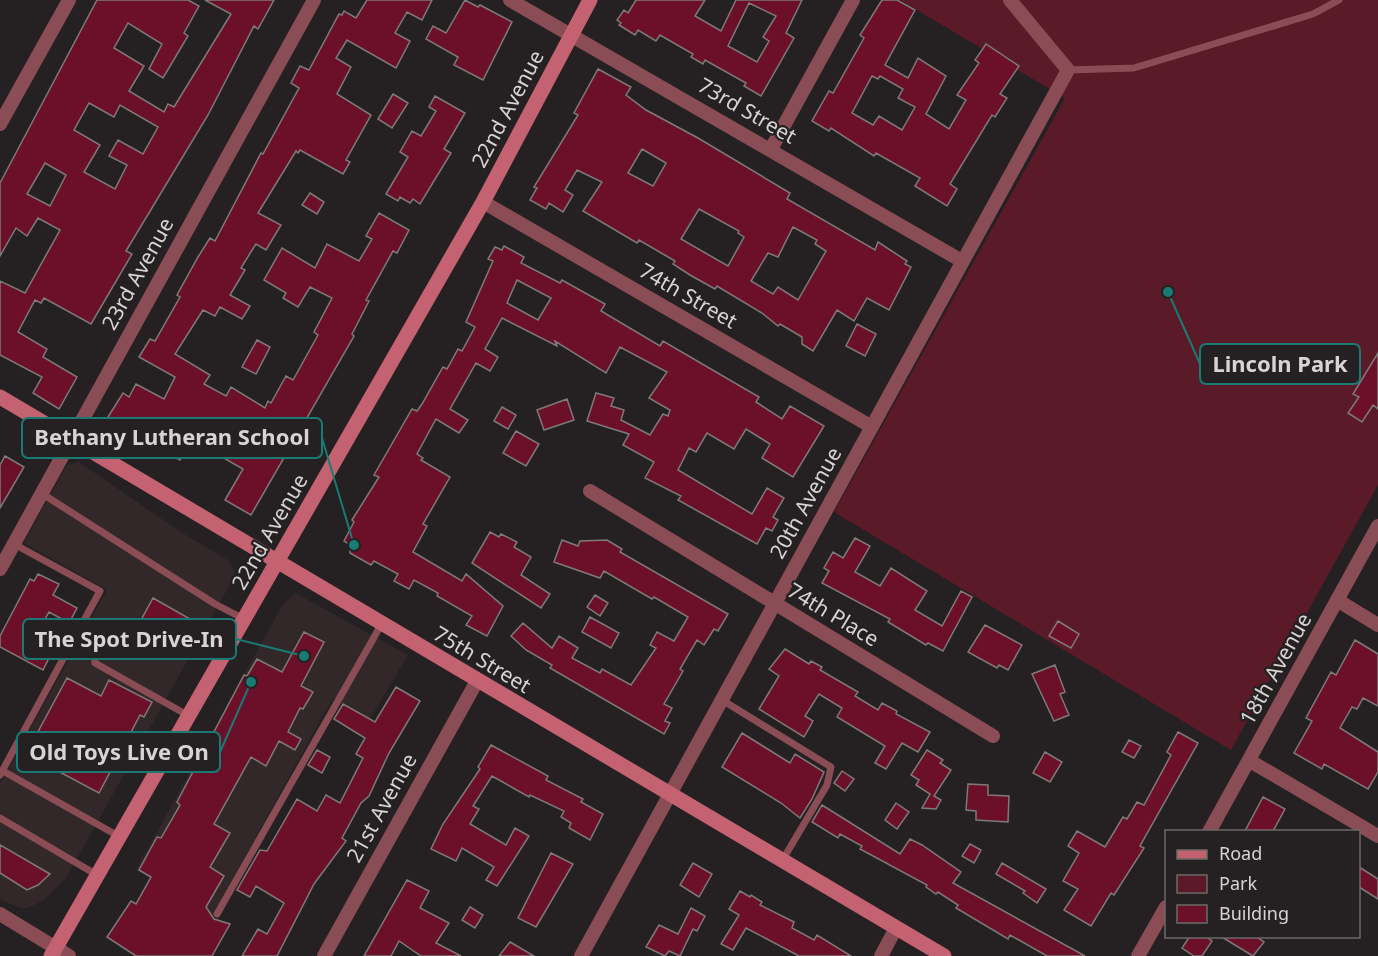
<svg xmlns="http://www.w3.org/2000/svg" width="1378" height="956" font-family="'Noto Sans',sans-serif">
  <rect width="100%" height="100%" fill="#252122"/>
  <path fill="#332829" d="M79,462L179,531L229,561L234,571V577L66,878L43,901L27,908H20L0,899V784L107,590L24,543L64,470L67,465Z
    M295,593L408,655L370,719L333,698L213,914L136,870L282,606Z"/>
  <path fill="#5a1a27" d="M900,0H1378V485L1231,750L834,512L1065,98Z"/>
  <path fill="#6c1029" stroke="#7e7a7a" stroke-width="1.5" fill-rule="evenodd" d="M97,0H188L199,6L184,33L188,36L163,78L149,69L162,44L128,23L114,48L144,66L129,91L164,112L168,104L174,107L231,14L205,0H274L258,29L254,26L208,115L126,251L132,254L91,324L44,298L41,303L35,300L18,332L47,349L43,357L77,377L59,409L33,393L42,377L0,355V281L25,293L60,230L38,218L27,236L16,228L0,256V183ZM89,103L114,117L120,105L158,127L143,154L118,140L109,156L127,165L115,189L84,172L100,145L74,130ZM45,163L66,175L50,206L27,194Z
    M367,0H432L422,20L407,12L395,33L410,41L396,68L347,40L336,58L351,67L337,94L371,115L346,160L350,162L343,174L300,150L298,153L296,151L258,213L281,225L266,250L256,244L254,247L241,268L245,270L230,295L250,306L242,319L220,307L215,316L203,310L175,354L210,375L204,384L226,396L231,387L265,408L268,401L271,403L286,376L293,380L318,335L314,332L332,298L310,287L298,307L283,298L286,293L264,280L282,248L315,268L327,244L359,261L372,239L366,236L379,213L409,230L397,253L393,251L366,300L369,301L352,334L354,336L251,515L225,500L243,469L191,439L180,460L150,443L148,448L133,438L135,434L108,417L123,393L129,397L136,384L164,399L175,377L139,357L150,339L155,341L180,297L177,295L198,257L210,238L215,241L261,153L263,154L299,88L291,83L300,66L309,70L339,14L342,15L344,11L356,18Z
    M465,0L478,7L480,5L512,22L483,80L454,65L458,57L426,39L433,26L446,33Z
    M636,0H705L695,16L721,31L736,0H802L786,33L794,38L761,96L744,86L746,83L705,60L703,64L691,57L693,54L660,35L656,41L638,30L635,35L619,25L621,23L617,20L624,10L628,13ZM749,3L776,16L763,37L769,41L757,62L728,46Z
    M882,0H897L915,10L885,65L908,78L918,58L946,76L926,114L949,129L966,100L957,95L979,63L975,60L986,44L1019,66L1000,94L1007,98L995,117L992,115L950,184L957,189L947,206L915,186L920,178L876,153L874,156L831,128L829,131L812,121L829,91L833,93L864,38L860,35ZM872,76L878,79L880,76L903,89L898,98L915,107L902,130L879,116L873,125L852,113Z
    M598,69L631,87L626,95L646,110L698,138L790,193L787,199L875,250L878,242L907,261L905,264L911,267L889,310L867,298L854,321L837,310L813,351L802,344V337L780,324L778,326L762,313L717,286L715,289L690,275L673,264L675,261L639,240L637,243L583,211L602,182L577,170L565,190L573,195L563,212L549,203L546,209L530,200L537,188L534,187L578,115L574,113ZM642,149L666,163L653,186L628,173ZM699,209L739,231L738,233L744,237L728,266L681,239ZM793,227L817,240L815,244L826,251L798,300L778,287L773,294L751,281L768,253L778,257Z
    M393,94L408,103L392,128L378,119Z
    M435,96L465,113L444,149L451,153L420,204L413,199L410,203L400,197L398,201L386,194L408,157L400,152L412,131L421,136L436,111L429,107Z
    M310,193L324,202L317,214L302,205Z
    M504,246L524,257L521,263L560,283L562,280L605,304L601,311L660,346L663,341L759,397L756,402L782,419L790,406L824,426L793,477L762,458L770,444L746,429L734,449L707,433L696,452L689,448L678,470L752,514L767,488L784,498L773,517L778,520L772,531L766,528L757,544L678,500L681,496L645,478L654,462L623,445L629,434L587,421L596,393L614,398L611,406L624,410L621,420L650,435L663,414L668,416L670,410L649,398L667,372L620,347L606,373L555,341L557,346L502,318L485,349L498,357L490,371L476,363L450,409L468,420L459,433L436,419L417,454L423,458L421,460L450,477L423,524L427,526L413,552L462,581L466,574L503,606L487,636L466,625L472,616L437,596L438,593L414,580L409,589L394,581L398,574L374,561L371,565L350,553V545L344,541L354,522L352,520L379,477L374,475L412,409L417,411L422,404L443,367L447,369L458,349L462,351L475,327L466,322L493,261L488,259L495,247L502,250ZM517,280L551,298L538,320L507,303Z
    M857,324L876,334L865,356L846,346Z
    M257,340L270,347L256,374L242,367Z
    M1378,353V409L1373,405L1362,422L1348,413L1359,397L1353,394Z
    M567,399L574,420L544,430L537,410Z
    M502,407L516,415L508,429L494,421Z
    M516,431L539,444L526,466L503,453Z
    M5,456L24,467L0,508V465Z
    M490,532L499,537L501,534L517,542L514,547L531,557L521,575L550,594L541,608L472,563Z
    M855,538L870,546L855,572L880,586L891,568L927,591L915,610L942,626L961,591L972,597L943,651L928,643L926,645L888,622L890,619L822,583L829,571L824,568L833,552L843,558Z
    M562,540L578,546L580,541L607,540L622,549L620,552L728,614L718,631L714,629L704,645L697,640L680,669L683,671L664,704L672,708L665,721L670,723L664,734L550,668L552,665L526,650L511,636L523,623L552,648L559,636L578,648L572,658L600,673L602,669L631,685L656,648L650,645L657,632L674,641L688,617L654,597L652,599L604,571L600,578L554,562Z
    M38,574L59,584L53,595L77,608L69,623L49,612L31,644L51,654L43,670L0,647V636L30,579L34,581Z
    M595,595L608,603L600,616L587,607Z
    M153,598L190,619L171,652L135,631Z
    M590,617L619,633L611,648L582,632Z
    M1058,621L1079,634L1071,648L1049,636Z
    M985,625L1022,645L1008,670L999,665L997,668L968,652Z
    M304,632L324,642L301,686L313,692L303,709L300,708L288,732L301,739L295,750L279,741L266,766L251,757L214,824L230,833L210,867L224,876L206,907L214,919L230,924L212,956H136L107,937L131,901L136,904L151,877L139,870L157,837L161,838L180,805L177,802L244,675L247,676L257,659L282,672Z
    M1355,640L1378,654V706L1363,698L1357,709L1352,707L1340,728L1378,752V772L1368,789L1324,764L1322,769L1294,753L1312,721L1306,718L1331,672L1336,675Z
    M785,649L809,664L811,661L822,667L820,670L858,692L855,696L878,710L882,703L897,711L896,714L930,732L918,752L902,743L886,769L875,763L885,746L837,717L842,708L819,694L805,716L813,721L804,737L759,709L779,676L769,669Z
    M1055,665L1065,692L1060,694L1069,715L1054,721L1032,674Z
    M67,678L101,696L109,680L152,702L144,717L140,715L99,793L26,754Z
    M396,687L420,701L389,753L369,796L361,803L342,838L346,841L314,884L277,956H242L258,929L267,934L284,903L256,886L250,897L237,890L260,850L267,851L297,799L317,811L326,795L340,803L363,758L356,754L365,738L334,719L343,704L375,722Z
    M1178,732L1198,743L1140,846L1144,848L1114,895L1111,893L1091,926L1064,910L1078,889L1063,881L1079,853L1068,846L1077,831L1105,847L1123,817L1127,819L1137,802L1144,805L1171,755L1167,752Z
    M742,733L790,763L795,754L824,772L812,799L800,818L781,803L722,767Z
    M1129,740L1141,746L1134,758L1122,752Z
    M491,745L548,776L546,780L583,799L581,802L603,814L590,840L569,828L571,823L561,817L564,811L530,795L529,797L492,776L473,806L479,809L470,824L506,845L515,828L529,836L497,886L486,880L494,867L462,848L456,861L431,849L443,824L480,769L478,767Z
    M317,750L330,757L322,773L308,765Z
    M927,750L943,760L940,763L951,770L934,796L941,800L936,809L922,808L930,794L916,785L919,780L911,775Z
    M1045,752L1062,762L1050,782L1033,773Z
    M842,771L854,779L845,791L834,783Z
    M968,784L988,785V795L1009,796L1008,822L976,820V811L966,810Z
    M1263,797L1285,809L1273,831H1245Z
    M896,803L909,812L897,829L885,820Z
    M822,805L900,854L910,839L922,845L961,872L953,883L1085,956H1047L1010,935L1008,939L956,908L958,905L938,892L936,894L926,887L927,885L860,849L862,846L840,834L838,838L812,822Z
    M970,844L981,850L974,863L962,856Z
    M0,845L50,874L38,885L27,890L0,873Z
    M551,853L573,864L536,927L518,918Z
    M693,863L712,874L699,897L680,885Z
    M1002,863L1046,889L1037,903L1023,893L1025,891L996,874Z
    M1359,867L1378,879V899L1359,887Z
    M407,880L429,891L420,908L449,923L436,943L461,956H421L399,941L391,956H364Z
    M740,891L750,897L751,895L762,902L760,905L794,922L792,928L814,940L817,935L851,956H799L746,928L733,950L721,944L739,915L729,909Z
    M470,907L483,915L475,928L462,920Z
    M691,908L705,916L697,931L693,929L680,956L669,951L665,956L646,947L659,925L678,934Z
    M1190,936H1205L1212,941L1202,956H1194L1182,948Z
    M1220,936H1255L1264,942L1253,956Z
    M510,942L534,956H499Z"/>
  <g fill="none" stroke-linecap="round" stroke-linejoin="round">
    <path stroke="#8a4d55" stroke-width="7" d="M1068,70L1134,68L1313,14L1339,0
      M41,493L215,604L244,619
      M75,637L94,647L95,663L189,716
      M722,700L831,767L827,785L782,861
      M3,771L120,837
      M0,775L100,591L14,544
      M0,818L97,875
      M217,914L381,625"/>
    <path stroke="#8a4d55" stroke-width="14" d="M510,0L962,261
      M0,124L69,0
      M771,149L853,0
      M483,202L872,427
      M590,491L993,736
      M0,569L314,0
      M1337,600L1378,625
      M1250,761L1378,836
      M1209,832L1378,526
      M0,914L69,956
      M324,956L477,681
      M581,956L1068,70L1010,0
      M881,956L896,928
      M1138,956L1166,907"/>
    <path stroke="#c46271" stroke-width="15" d="M0,397L944,956
      M51,956L483,202L590,0"/>
  </g>
  <g text-anchor="middle" stroke-width="4.5" stroke-linejoin="round" paint-order="stroke">
    <g font-size="21" fill="#d7d4d4" stroke="#252122">
      <text transform="translate(508 109) rotate(-62)" y="7">22nd Avenue</text>
      <text transform="translate(747 111) rotate(30)" y="7">73rd Street</text>
      <text transform="translate(138 274) rotate(-61)" y="7">23rd Avenue</text>
      <text transform="translate(688 296) rotate(30)" y="7">74th Street</text>
      <text transform="translate(806 503) rotate(-61)" y="7">20th Avenue</text>
      <text transform="translate(270 532) rotate(-60)" y="7">22nd Avenue</text>
      <text transform="translate(833 615) rotate(31)" y="7">74th Place</text>
      <text transform="translate(482 660) rotate(31)" y="7">75th Street</text>
      <text transform="translate(1276 669) rotate(-61)" y="7">18th Avenue</text>
      <text transform="translate(382 808) rotate(-61)" y="7">21st Avenue</text>
    </g>
  </g>
  <path fill="none" stroke="#197b73" stroke-width="2" d="M1168 292L1200 364M354 545L322 438M304 656L236 639M251 682L220 752"/>
  <g fill="#197b73" stroke="#252122" stroke-width="2">
    <circle cx="1168" cy="292" r="6"/>
    <circle cx="354" cy="545" r="6"/>
    <circle cx="304" cy="656" r="6"/>
    <circle cx="251" cy="682" r="6"/>
  </g>
  <g fill="#252122" stroke="#197b73" stroke-width="2">
    <rect x="1200" y="344" width="160" height="40" rx="6"/>
    <rect x="22" y="418" width="300" height="40" rx="6"/>
    <rect x="23" y="619" width="213" height="40" rx="6"/>
    <rect x="17" y="732" width="203" height="40" rx="6"/>
  </g>
  <g font-size="22" text-anchor="middle" font-weight="bold" fill="#d7d4d4">
    <text x="1280" y="372">Lincoln Park</text>
    <text x="172" y="445">Bethany Lutheran School</text>
    <text x="129" y="647">The Spot Drive-In</text>
    <text x="119" y="760">Old Toys Live On</text>
  </g>
  <rect x="1165" y="830" width="195" height="108" fill="#252122" stroke="#6c6969" stroke-width="1.5"/>
  <rect x="1177" y="850" width="30" height="9" fill="#c46271" stroke="#6c6969" stroke-width="1.5"/>
  <text x="1219" y="860" font-size="18" fill="#d7d4d4">Road</text>
  <rect x="1177" y="875" width="30" height="18" fill="#5a1a27" stroke="#6c6969" stroke-width="1.5"/>
  <text x="1219" y="890" font-size="18" fill="#d7d4d4">Park</text>
  <rect x="1177" y="905" width="30" height="18" fill="#6c1029" stroke="#6c6969" stroke-width="1.5"/>
  <text x="1219" y="920" font-size="18" fill="#d7d4d4">Building</text>
</svg>
